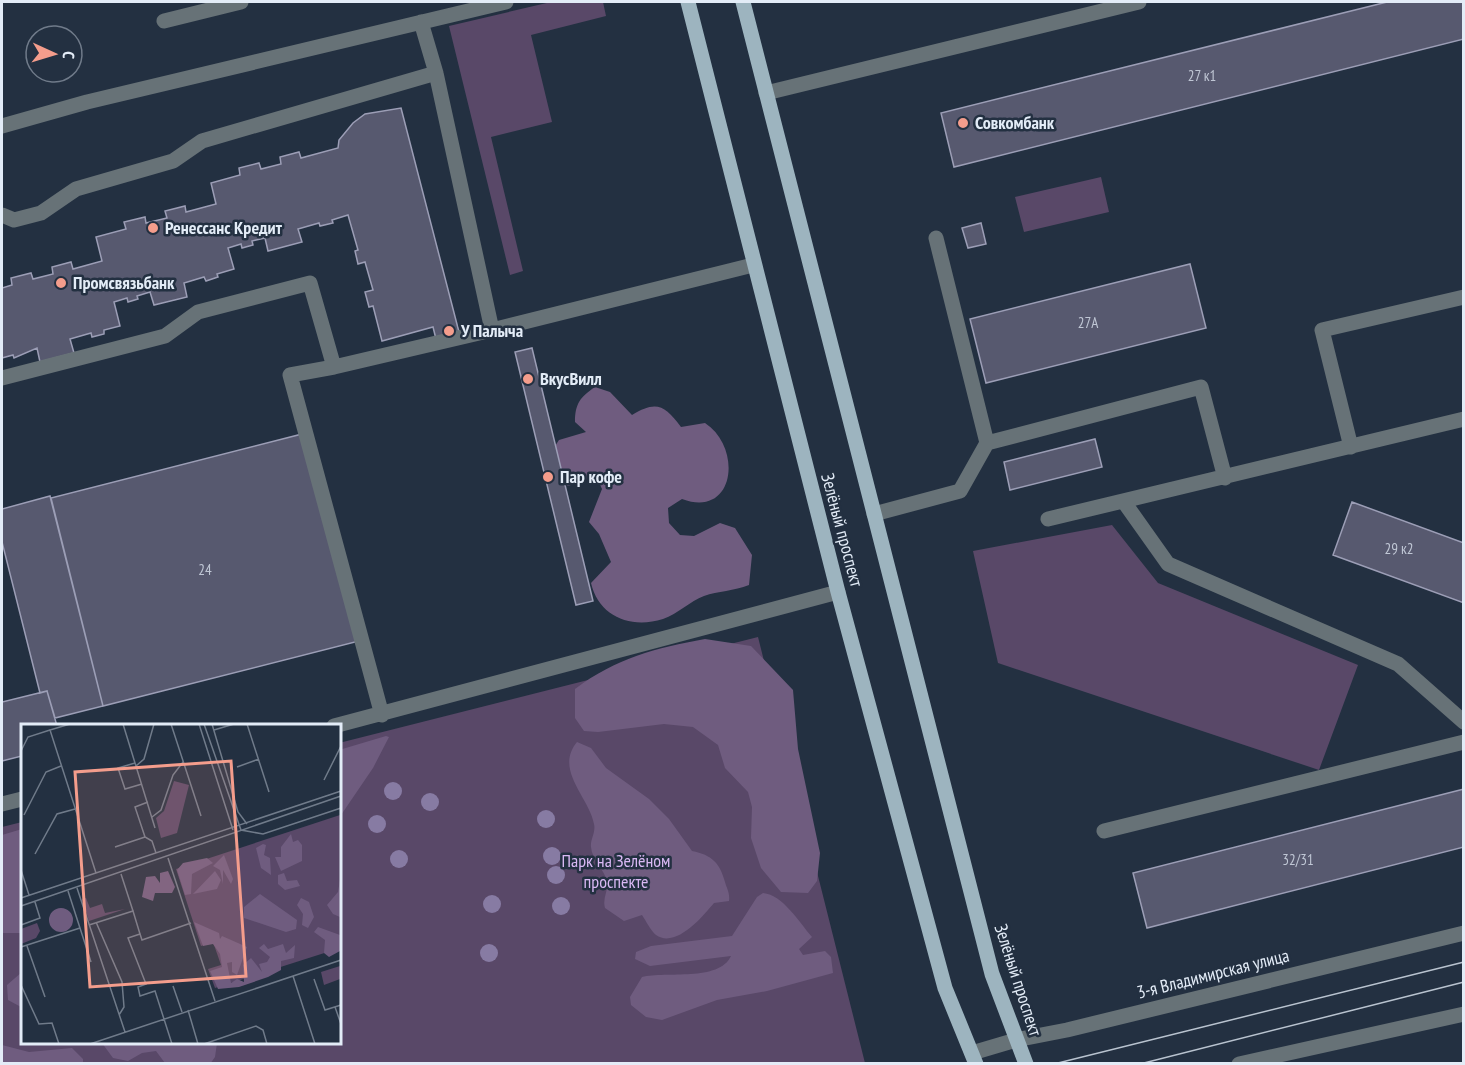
<svg xmlns="http://www.w3.org/2000/svg" width="1465" height="1065" font-family="'PT Sans Narrow',sans-serif">
  <rect width="100%" height="100%" fill="#233041"/>
  <path fill="#594868" d="M551,2H603L606,16L531,35L552,122L491,137L523,271L510,275L449,26Z
    M1101,177L1109,212L1024,232L1015,197Z
    M1112,525L1158,583L1358,665L1319,770L998,663L973,551Z
    M758,637L865,1063H2V827L22,822V1042H339V743Z"/>
  <path fill="#6f5c7f" d="M595,387L610,392L632,415C656,400 665,405 681,427L705,423C743,448 735,519 682,499L668,508L669,523L680,535L694,536L720,523L735,528L752,555L749,585C734,591 718,591 704,596C690,601 678,614 663,619C631,629 599,617 591,583L611,562L599,534L589,522L602,489L596,476L568,486L555,479L551,452L559,440L586,432L575,422C575,404 580,397 595,387Z
    M705,639L751,646L793,690L798,749L820,853L817,881L808,893L781,892L761,868L751,838L752,807L748,792L725,768L718,745L693,727L664,724L598,732L584,731L575,718V689C616,658 656,648 705,639Z
    M386,736L389,737L373,768L339,818V750Z
    M577,742L591,748L606,768L649,799L669,819L692,851C712,855 720,863 725,882C727,889 730,893 729,901L714,903C703,916 676,949 656,935C651,931 646,921 642,915L624,921L605,908C602,898 609,890 607,881C604,869 592,860 591,847C590,840 596,832 594,824C589,797 554,770 577,742Z
    M22,829V933H2V835Z
    M763,893C783,895 799,922 812,937L799,949L803,955L825,951L831,957L833,973L767,991L717,1000L662,1020L646,1017L631,1005L630,997L642,977C666,971 719,982 731,956L650,966L635,959L636,952L651,946L732,936L757,897Z
    M22,972V1007H21L8,1000L7,985Z
    M102,1043H217L215,1057L210,1064L165,1063L156,1051L142,1053L128,1061L113,1058Z
    M2,1045L29,1052L72,1048L83,1059V1063H2Z"/>
  <path fill="#57596f" stroke="#9c9eb6" stroke-width="1.5" d="M1387,2H1464V39L954,167L941,113Z
    M401,108L459,332L436,339L433,327L382,341L373,306L369,307L365,292L373,290L365,262L358,264L355,251L358,250L348,215L332,220L333,223L320,226L319,223L298,229L302,242L268,251L265,238L252,241L253,245L242,248L241,244L228,248L234,269L217,274L218,277L206,281L204,277L184,283L187,297L154,305L150,292L137,296L138,299L128,302L127,298L114,302L120,326L104,330V334L92,337L91,333L70,339L74,353L40,362L37,348L14,358L13,355L2,358V288L12,285L11,278L31,273L33,279L53,274L52,267L71,262L73,269L102,261L96,237L126,229L124,222L145,217L146,223L167,218L165,211L185,206L186,212L216,204L211,183L240,175L239,168L259,163L261,169L281,164L280,157L299,152L301,158L338,148L339,140L353,123L365,114Z
    M981,223L986,244L968,248L962,228Z
    M1190,264L1206,328L986,383L970,319Z
    M532,348L593,601L576,605L515,352Z
    M306,433L359,641L103,706L51,498Z
    M1095,439L1102,467L1010,490L1004,462Z
    M50,496L103,706L55,718L47,691L40,693L2,542V509Z
    M1352,502L1464,543V603L1333,555Z
    M47,691L57,726H22V756L2,761V702Z
    M1464,789V847L1147,928L1133,873Z"/>
  <g fill="none" stroke-linecap="round" stroke-linejoin="round">
    <path stroke="#677277" stroke-width="15" d="M164,21L241,2
      M766,93L1139,2
      M2,126L87,102L506,2
      M2,215L14,220L41,213L76,189L173,161L202,141L436,73
      M936,238L987,443
      M492,330L753,265
      M334,367L290,375L382,715
      M2,378L165,336L198,312L310,283L334,367L492,330L436,73L421,22
      M1351,447L1322,330L1464,297
      M1124,502L1168,564L1398,664L1464,722
      M874,514L960,491L987,443L1201,387L1225,478
      M1048,519L1464,419
      M334,726L838,592
      M2,804L22,799
      M1104,831L1464,742
      M972,1053L1016,1040L1067,1030L1464,933
      M1239,1064L1464,1014"/>
    <path stroke="#9db4bf" stroke-width="15" d="M688,2L838,592L945,988L976,1064
      M743,2L992,974L1026,1064"/>
    <path stroke="#b9c3cf" stroke-width="1.5" d="M1054,1064L1464,962
      M1140,1064L1464,982"/>
  </g>
  <g fill="#877ba3">
    <circle cx="393" cy="791" r="9"/>
    <circle cx="430" cy="802" r="9"/>
    <circle cx="546" cy="819" r="9"/>
    <circle cx="377" cy="824" r="9"/>
    <circle cx="552" cy="856" r="9"/>
    <circle cx="399" cy="859" r="9"/>
    <circle cx="556" cy="875" r="9"/>
    <circle cx="492" cy="904" r="9"/>
    <circle cx="561" cy="906" r="9"/>
    <circle cx="489" cy="953" r="9"/>
  </g>
  <g fill="#f49d8c" stroke="#233041" stroke-width="2">
    <circle cx="963" cy="123" r="6"/>
    <circle cx="153" cy="228" r="6"/>
    <circle cx="61" cy="283" r="6"/>
    <circle cx="449" cy="331" r="6"/>
    <circle cx="528" cy="379" r="6"/>
    <circle cx="548" cy="477" r="6"/>
  </g>
  <g text-anchor="middle" stroke-width="5" stroke-linejoin="round" paint-order="stroke">
    <g font-size="15" fill="#c0c7d5">
      <text x="1202" y="81">27 к1</text>
      <text x="1088" y="328">27А</text>
      <text x="1399" y="554">29 к2</text>
      <text x="205" y="575">24</text>
      <text x="1298" y="865">32/31</text>
    </g>
    <g font-size="18" font-weight="bold" fill="#e3ecf7" stroke="#233041" text-anchor="start">
      <text x="975" y="129">Совкомбанк</text>
      <text x="165" y="234">Ренессанс Кредит</text>
      <text x="73" y="289">Промсвязьбанк</text>
      <text x="461" y="337">У Палыча</text>
      <text x="540" y="385">ВкусВилл</text>
      <text x="560" y="483">Пар кофе</text>
    </g>
    <g font-size="18" fill="#e3ecf7" stroke="#233041">
      <text transform="translate(842 530) rotate(75)" y="6">Зелёный проспект</text>
      <text transform="translate(1213 974) rotate(-14)" y="6">3-я Владимирская улица</text>
      <text transform="translate(1018 980) rotate(72)" y="6">Зелёный проспект</text>
    </g>
    <g font-size="18" fill="#d9b8f4" stroke="#233041">
      <text x="616" y="867">Парк на Зелёном<tspan x="616" dy="21">проспекте</tspan></text>
    </g>
  </g>
  <g transform="translate(21 724)">
    <rect width="320" height="320" fill="#233041"/>
    <path d="M153,57L168,61L156,109L140,114L135,94L143,87ZM319,91V224L194,264L187,245L200,241L192,218L180,222L155,145ZM65,174L69,184L81,180L84,189L104,185L68,197L61,175ZM16,199L19,207L15,214L0,220V205ZM319,242V255L303,261L300,248Z" fill="#594868"/>
    <path d="M270,110L272,118L277,116L281,121V137L260,147L254,133H260V123ZM242,120L245,121L243,131L249,134L250,151L240,144L235,124ZM203,131L212,155L210,160L202,146V160L199,146L192,142ZM186,134L192,139L171,150L170,170L164,171L156,146L162,139ZM147,147L154,163L151,169H134L132,177L121,173L125,153L134,152L139,159V149ZM194,147L200,156L196,165L172,170ZM263,149L266,157L276,156L279,162L264,166L257,160V151ZM319,156V193L312,190L306,181L317,168ZM239,170L276,196L275,205L265,208L223,194V183ZM280,174L288,178L293,193L287,204L281,201L282,190L276,181ZM28 196a12 12 0 1 1 24 0a12 12 0 1 1-24 0ZM173,198L198,209L199,215L201,212L226,223L216,251L211,248V238L206,239L210,259L216,255L223,258L222,241L230,234L241,248L238,240L246,238L249,233L238,224L243,220L247,225L262,220L265,229L274,221L273,234L260,237V246L247,253L218,263L197,265L189,247L201,243L199,230L192,220L182,222ZM297,203L319,211V227L308,233L303,229L304,216L293,208Z" fill="#6f5c7f"/>
    <path fill="none" stroke="#707b8a" stroke-width="1.5" d="M49,0L29,6L75,149M102,0L134,104M150,0L180,92M178,0L212,106M183,0L220,106L242,110L320,84M191,0L217,88L226,100M226,0L248,68M193,6L213,0M0,27L7,13L29,6M114,39L97,44L104,65L121,60M115,42L123,35L133,0M216,43L238,35M303,56L320,22M127,78L114,83L124,113L131,117L135,129M3,91L25,48L40,42M131,93L140,86L152,51L162,38M94,123L124,113M14,130L36,90L54,85M147,134L194,277M0,146L8,171M100,150L112,187M56,164L104,308M47,167L70,238M0,174L320,67M0,182L320,72M75,198L101,258L103,283L98,291M0,201L19,194L14,178M68,201L112,187L119,210L107,214L125,260L117,263L119,272L134,267L151,320M119,210L121,216L170,199M6,222L24,273M0,223L59,204M272,252L294,320M293,255L304,286L320,281M0,261L18,300L31,299L38,320M152,262L161,288M314,283L320,300M167,286L177,320M69,320L320,236M183,320L235,302L242,306L246,320"/>
    <path fill="#f49d8c" fill-opacity="0.15" stroke="#f49d8c" stroke-width="3" d="M210,37L225,252L69,263L54,48Z"/>
    <rect width="320" height="320" fill="none" stroke="#e3ecf7" stroke-width="3"/>
  </g>
  <rect width="1465" height="1065" fill="none" stroke="#e3ecf7" stroke-width="6"/>
  <g transform="translate(54 54) rotate(94)"><circle r="28" fill="#233041" stroke="#707b8a" stroke-width="1.5"/>
  <path d="M0-4.5L10 22L0 15L-10 22Z" fill="#f49d8c"/>
  <text y="-9" font-size="16" font-weight="bold" text-anchor="middle" fill="#e3ecf7">С</text>
  </g>
</svg>
